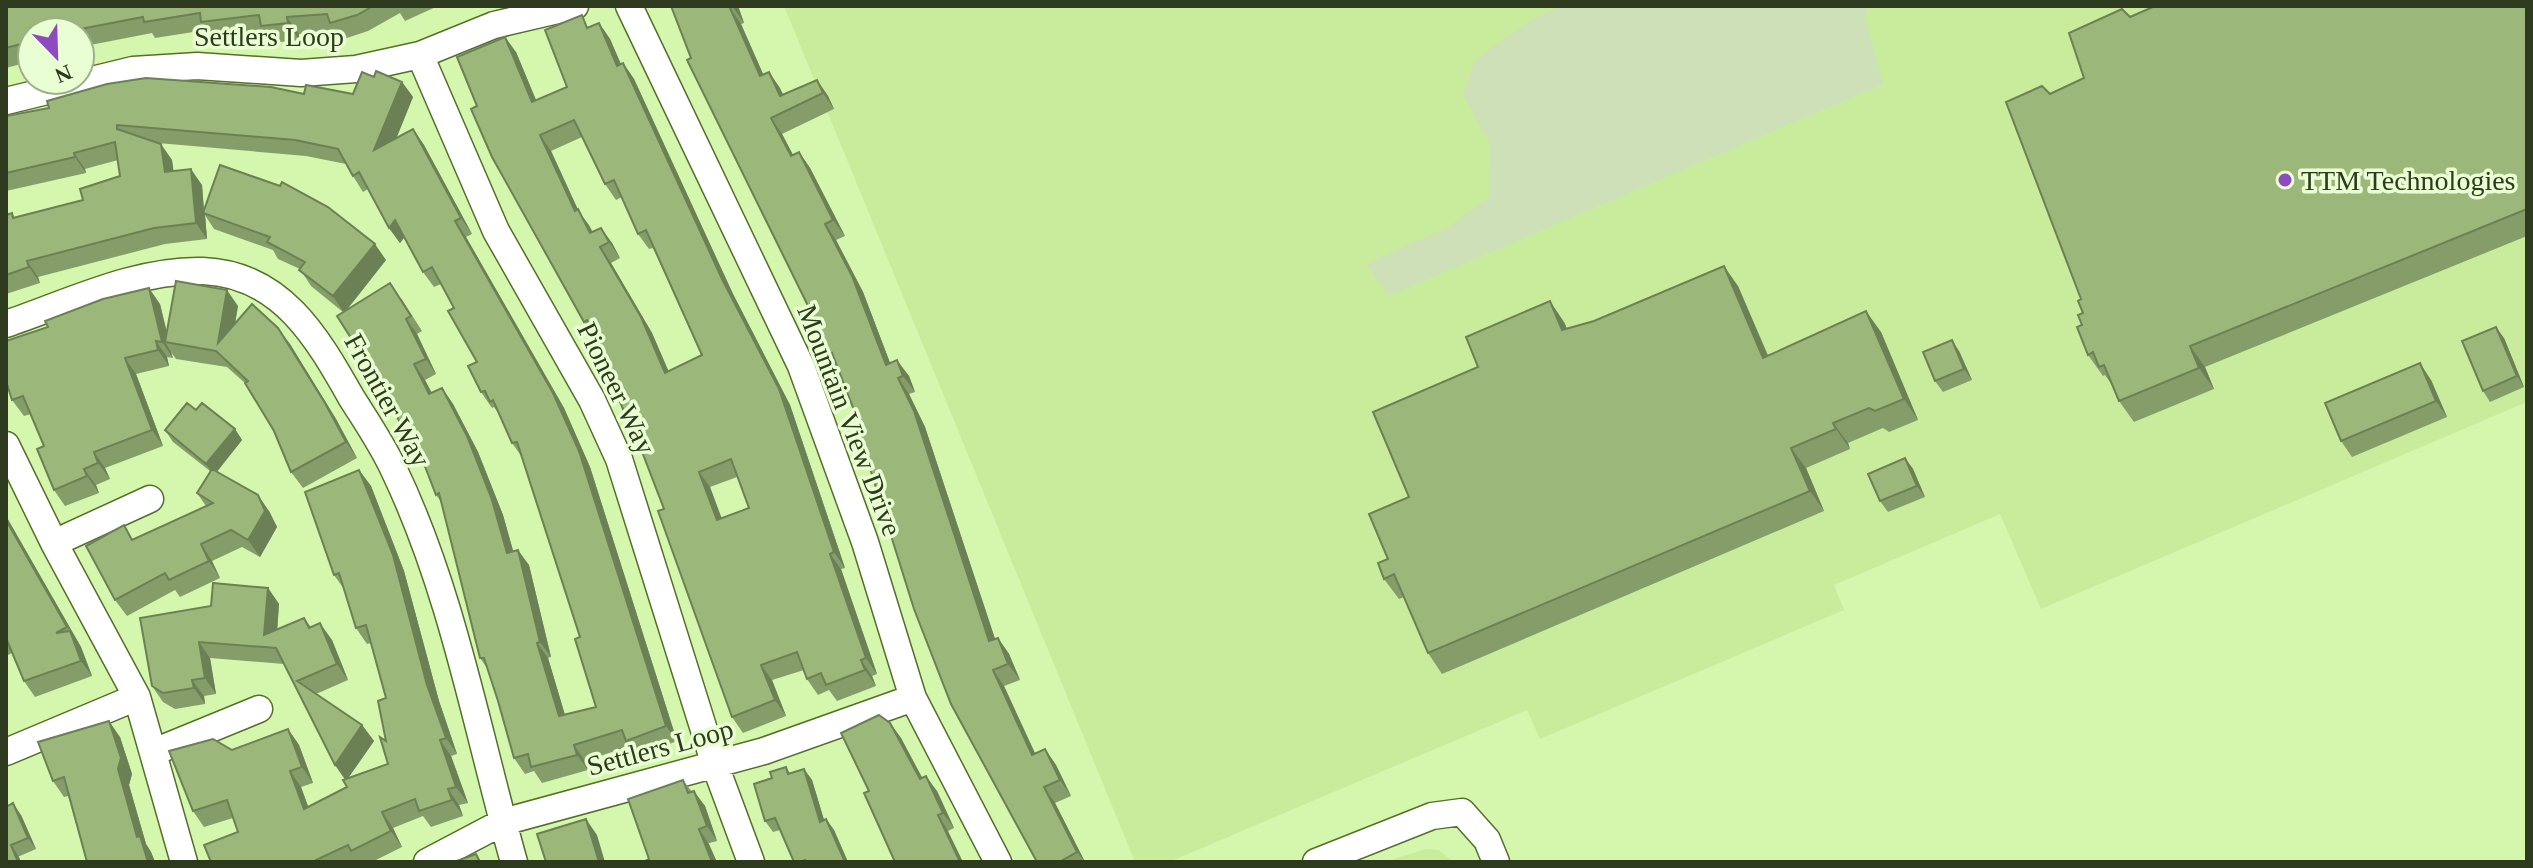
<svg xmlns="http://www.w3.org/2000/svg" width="2533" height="868" font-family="Georgia,serif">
  <rect width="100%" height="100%" fill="#d5f6ad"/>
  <path fill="#c9ec9c" d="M784,6H2527V402L2041,609L2000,514L1834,585L1844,610L1540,739L1527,710L1169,862H1135Z
    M1426,849L1439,850L1453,862H1384Z"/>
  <path fill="#cde0b8" d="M1561,6H1869L1865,18L1883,84L1389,296L1366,264L1448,227L1489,197L1490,144L1463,94L1475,60L1529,21Z"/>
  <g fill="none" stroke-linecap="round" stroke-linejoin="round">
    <defs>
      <path id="street" d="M629,6L801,366L865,542L913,698L998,862
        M420,55L496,231L592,400L619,459L715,765L751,862
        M6,101L133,70L197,66L301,73L356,69L420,55L494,25L575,6
        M6,324C68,303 136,269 203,271C281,274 317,337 351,397C366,421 382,444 394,470C453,593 477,731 514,862
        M6,445L54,543L137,697L184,862
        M54,543L150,499
        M6,752L137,697
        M154,752L259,709
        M427,862L503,822L764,751L913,698
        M1316,862L1432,816L1462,812L1487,840L1496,862"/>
    </defs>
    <use href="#street" stroke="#546f2b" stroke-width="29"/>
    <use href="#street" stroke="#fff" stroke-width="26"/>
  </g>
  <path fill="#859d68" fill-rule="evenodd" d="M6,6H438L405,21L400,13L368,31L341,40L334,30L299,34V40L272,43L265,32L212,38L206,30L155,38L152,33L80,47V32H32V61L6,68Z
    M671,6H738L744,23L741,24L763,74L769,72L783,94L817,80L828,96L834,109L782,134L793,155L799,152L810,168L845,236L836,240L863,292L890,363L909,376L915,392L909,394L925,427L995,639L998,638L1009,654L1020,680L1004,686L1035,753L1045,749L1056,765L1071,796L1055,803L1085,862H1037L838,370L828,355L813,316Z
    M2527,6V236L2205,367L2214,389L2134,422L2119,401L2114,388L2105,375L2103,376L2088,355L2082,325L2083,313L2050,94L2084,78L2130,17Z
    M599,23L610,39L621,64L623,63L634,79L733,294L790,405L845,568L841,569L877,674L872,676L876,686L837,701L829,690L818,695L807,679L804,670L772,680L786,716L743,733L732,717L664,509L634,429L627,419L593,335L584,322L477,106L516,52L536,100L567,87L590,27ZM582,137L605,184L616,200L622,197L638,234L649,249L653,248L702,355L668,371L652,333L611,263L620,258L612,243L601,228L592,232L579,212L551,151ZM737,477L749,508L721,518L710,487Z
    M374,77L402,82L413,97L396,139L413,129L424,145L472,234L466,237L564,408L590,467L677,741L637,756L630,746L585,761L588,770L542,783L534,771L525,774L514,758L498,701L487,668L480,658L442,503L436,495L422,461L411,445L370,363L368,364L358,349L343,312L311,286L300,269L278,259L273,250L214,229L205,215L207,239L165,244L38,277L40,283L6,294V215L12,213L15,218L83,200L120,176L118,160L85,169L86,173L6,191V116L304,94H353ZM158,143L306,156L346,164L353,176L363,192L368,189L389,228L400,243L404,238L423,272L434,287L441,284L454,308L477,362L481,392L492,408L494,407L500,416L512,443L522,457L580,637L596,707L565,715L548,658L551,657L529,565L513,551L503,515L478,452L453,404L442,388L432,393L425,380L436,374L417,334L422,331L401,298L346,311L386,260L204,209L202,185L173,171L172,160Z
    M1738,286L1768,355L1881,332L1918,420L1889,432L1883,428L1848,443L1850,449L1806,468L1824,511L1442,674L1428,653L1404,597L1399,599L1384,579L1388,559L1409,497L1478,367L1564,322L1567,329Z
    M160,304L167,332L238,306L235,323L290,344L336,419L357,458L303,488L291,472L274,431L246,384L227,367L176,359L171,352L173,358L167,357L169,366L136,374L163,446L105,468L110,479L96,485L99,493L65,506L54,490L44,446L31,414L24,416L12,400Z
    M2504,338L2524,387L2490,402L2483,391Z
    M1959,351L1972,380L1943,392L1935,381Z
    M2431,380L2447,417L2352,457L2341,441Z
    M196,410L235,429L242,440L217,472L269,511L277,527L260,557L242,547L212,561L220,578L180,597L175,590L127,616L115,600L134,539L206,506L197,493L210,471L173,442L165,430Z
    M1905,458L1913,469L1925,497L1888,512L1880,501Z
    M359,470L371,486L404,571L439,701L457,754L451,756L468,803L459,805L463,816L431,827L423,816L393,828L402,847L372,862H211L238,832L233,818L204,827L193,811L232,750L288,729L299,745L313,783L301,787L308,807L347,787L345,779L284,664L210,658L216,694L204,696L205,704L175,709L163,702L152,686L211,606L268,588L279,604L277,630L304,618L311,627L332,640L348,680L316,694L362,725L374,741L349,777L388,764L386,741V698L371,643L367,644L356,628L344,589L334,575Z
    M6,516L81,647L92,676L35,697L24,681L12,653L8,655L6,653Z
    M890,723L901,738L922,778L937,791L954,828L948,831L869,791Z
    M120,737L132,774L129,785L146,844L151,852L155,862H87L68,796L64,797L53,781Z
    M786,767L790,773L804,769L812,780L824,820L826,819L834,830L848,862H794L780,830L773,832L765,821L772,778Z
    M683,780L692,792L705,806L717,841L649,859Z
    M21,815L36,849L6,862Z"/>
  <path fill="#6c8055" d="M732,6H738L744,23Z
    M730,8L741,24L771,92L760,76Z
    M287,17L299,34V40L288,23Z
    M599,23L610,39L628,81L617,66Z
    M505,37L516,52L543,117L532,102Z
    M623,63L634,79L733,294L790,405L845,568L834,552L722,279Z
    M769,72L780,88L791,112L780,96Z
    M817,80L828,96L834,109L823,93Z
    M402,82L413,97L385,166L374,150Z
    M771,118L782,134L802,172L791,156Z
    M413,129L424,145L472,234L461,218Z
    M540,135L551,151L579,212L589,225L601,248L611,263L652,333L676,388L665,373L575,211Z
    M161,144L172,160L176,188L165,172Z
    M799,152L810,168L845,236L833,220Z
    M74,153L85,169L86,173L75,157Z
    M191,169L202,185L204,213H203L205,215L207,239L196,223Z
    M395,220L405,236L400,243L389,228Z
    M455,221L466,237L564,408L590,467L677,741L666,726Z
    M825,224L836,240L863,292L897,381L886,365Z
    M601,228L612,243L620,258L609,242Z
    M375,244L386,260L344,313L333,296Z
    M27,261L38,277L40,283L29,267Z
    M1724,266L1738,286L1777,378L1763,358Z
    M149,288L160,304L169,343L165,342L171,352L173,358L162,342Z
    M227,290L238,306L229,359L218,343Z
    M1550,301L1564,322L1577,351L1562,330Z
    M1866,311L1881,332L1918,420L1904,399Z
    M406,319L417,334L436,374L426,359Z
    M2496,327L2504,338L2524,387L2517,376Z
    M278,328L290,344L336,419L357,458L346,442Z
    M1952,340L1959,351L1972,380L1964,369Z
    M156,341L167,357L169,366L158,350Z
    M2190,346L2205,367L2214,389L2199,368Z
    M125,358L136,374L163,446L152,430Z
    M897,360L909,376L915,392L903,376Z
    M2420,363L2431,380L2447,417L2436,401Z
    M414,364L425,380L440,410L429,394Z
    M898,378L909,394L925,427L1001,657L989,641Z
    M442,388L453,404L478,452L503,515L518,568L507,553Z
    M1833,423L1848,443L1850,449L1836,429Z
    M235,429L242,440L214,475L206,464Z
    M1791,448L1806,468L1824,511L1810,491Z
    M94,452L105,468L110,479L98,463Z
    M1905,458L1913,469L1925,497L1917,486Z
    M84,469L96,485L99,493L87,476Z
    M359,470L371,486L404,571L439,701L457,754L446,738L427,685Z
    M699,472L710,487L728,535L717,520Z
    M258,495L269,511L277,527L260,557L248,540Z
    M6,516L81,647L92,676L81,661L70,631L6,520Z
    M201,544L212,561L220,578L209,561Z
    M518,550L529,565L551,657L540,642Z
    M830,554L841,569L877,674L866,658Z
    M268,588L279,604L276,648L264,635Z
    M320,623L332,640L348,680L337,664Z
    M998,638L1009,654L1020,680L1008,664Z
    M199,642L210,658L216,694L205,678Z
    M537,643L548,658L570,732L559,716Z
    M861,660L872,676L876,686L865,670Z
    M761,665L772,680L786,716L775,700Z
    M993,670L1004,686L1043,771L1032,755Z
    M192,680L204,696L205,704L194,688Z
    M109,721L120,737L132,774L129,785L146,844L151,852L155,862H148L137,837L118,769Z
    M890,723L901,738L931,794L920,779Z
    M362,725L374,741L346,781L335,765Z
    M288,729L299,745L313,783L302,767Z
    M440,740L451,756L468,803L456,787Z
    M574,745L585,761L588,770L577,755Z
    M1045,749L1056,765L1071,796L1060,780Z
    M804,769L812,780L828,833L820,822Z
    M290,771L301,787L315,825L304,809Z
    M926,776L937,791L954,828L943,813Z
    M1044,787L1055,803L1085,862L1077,852Z
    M448,789L459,805L463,816L452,800Z
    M694,791L705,806L717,841L707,826Z
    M13,803L21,815L36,849L28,838Z
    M382,812L393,828L402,847L391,831Z
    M938,815L948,831L963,862H960Z
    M586,819L597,835L605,862H599Z
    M826,819L834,830L848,862H845Z
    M699,829L709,844L717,862H712Z
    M11,845L19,857L21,862H18Z"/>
  <path fill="#9bb779" stroke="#6c8055" stroke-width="2" fill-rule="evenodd" d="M6,6H373L357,15L330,23L327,14L287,17L288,23L261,26L259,15L201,22L200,13L144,22L143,17L65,32H32V41L6,48Z
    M671,6H732L730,8L760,76L769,72L780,96L817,80L823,93L771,118L791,156L799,152L833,220L825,224L852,276L886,365L897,360L903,376L898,378L914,411L989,641L998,638L1008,664L993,670L1032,755L1045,749L1060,780L1044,787L1077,852L1059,862H1037L951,704L914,609L857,427L860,426L832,353L828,355L813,316L687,60L691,58Z
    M2155,6H2527V209L2190,346L2199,368L2119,401L2104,365L2099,367L2093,352L2088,355L2077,327L2082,325L2078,315L2083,313L2078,301L2081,299L2006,102L2042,86L2050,94L2084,78L2069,33L2122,9L2130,17Z
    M582,15L587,28L599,23L617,66L623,63L722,279L779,389L834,552L830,554L866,658L861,660L865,670L826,685L821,673L807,679L797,652L761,665L775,700L732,717L658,511L664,509L629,418L627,419L587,320L584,322L492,157L471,109L477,106L457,57L505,37L532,102L567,87L545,30ZM574,120L605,184L614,180L638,234L646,230L702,355L665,373L641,317L600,247L609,242L601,228L590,233L578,209L575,211L540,135ZM731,459L749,508L717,520L699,472Z
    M376,71L402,82L374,150L413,129L461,218L455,221L553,393L579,451L666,726L626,741L622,730L574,745L577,755L531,767L528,754L514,758L498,701L484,658H480L439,493L436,495L416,443L411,445L362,346L358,349L337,316L390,283L411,316L406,319L426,359L414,364L429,394L442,388L467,436L492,500L507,553L518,550L540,642L537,643L559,716L596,707L575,639L580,637L517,442L512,443L493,400L490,402L485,391L481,392L468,366L477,362L448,311L454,308L432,267L423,272L395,220L389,228L359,172L353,176L338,149L295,140L117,125V129L161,144L165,172L191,169L196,223L154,228L27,261L29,267L6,275V215L12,213L13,218L83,200L80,189L120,176L115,142L74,153L75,157L6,173V116L49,108L47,101L107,84L146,78L271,87L304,94L306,85L353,94L362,72L374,77Z
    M220,165L280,186L282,182L328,207L375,244L333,296L299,270L305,262L267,242L270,237L203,213Z
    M1724,266L1763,358L1866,311L1904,399L1875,411L1869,408L1833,423L1836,429L1791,448L1810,491L1428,653L1394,574L1384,579L1378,563L1388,559L1369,514L1409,497L1373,412L1478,367L1466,337L1550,301L1562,330L1594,321Z
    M176,281L227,290L218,343L252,304L278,328L325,403L346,442L291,472L274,431L245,383L248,381L216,351L165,342Z
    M149,288L162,342L156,341L158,350L125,358L152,430L94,452L98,463L84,469L87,476L54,490L37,449L44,446L23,396L12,400L6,381V341L48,327L45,321L103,299Z
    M2496,327L2517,376L2483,391L2462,341Z
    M1952,340L1964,369L1935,381L1923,352Z
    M2420,363L2436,401L2341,441L2325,403Z
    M187,403L196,410L202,403L235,429L206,464L165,430Z
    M1905,458L1917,486L1880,501L1868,474Z
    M212,469L258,495L265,511L248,540L231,530L201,544L209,561L169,580L165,573L115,600L86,546L124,525L132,540L213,503L197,493Z
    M359,470L393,555L427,685L446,738L440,740L456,787L448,789L452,800L419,811L415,799L382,812L391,831L351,851L348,845L316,860L317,862H211L204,845L238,832L227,800L193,811L169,751L213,739L232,750L288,729L302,767L290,771L304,809L347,787L343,780L388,764L380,737L386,741L378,701L386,698L366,625L356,628L339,573L334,575L305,492Z
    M6,520L67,627L56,633L70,631L81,661L24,681L6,638Z
    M213,583L268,588L264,635L304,618L309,628L320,623L337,664L297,681L362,725L335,765L276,648L199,642L205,678L192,680L194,688L163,693L152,686L140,618L211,606Z
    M879,715L890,723L920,779L926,776L943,813L938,815L960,862H895L864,793L869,791L841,733Z
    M109,721L121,758L118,769L137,837L140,836L148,862H87L64,777L53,781L38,742Z
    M786,767L788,774L804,769L820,822L826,819L845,862H806L805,860L800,862H794L775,818L765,821L754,784L772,778L770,772Z
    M683,780L688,793L694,791L707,826L699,829L712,862H645V861L649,859L628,799Z
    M13,803L28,838L11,845L18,862H6V807Z
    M586,819L599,862H546L537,834Z
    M476,854L480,862H454Z"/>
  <circle fill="#8d4bbf" stroke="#eafed3" stroke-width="3" cx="2285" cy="180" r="8"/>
  <g text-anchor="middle" stroke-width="7" stroke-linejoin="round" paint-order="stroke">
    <g font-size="28" fill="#2d3a1d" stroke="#eafed3">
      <text x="269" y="46">Settlers Loop</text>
      <text transform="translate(617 388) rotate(64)" y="10">Pioneer Way</text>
      <text transform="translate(388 400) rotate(61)" y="10">Frontier Way</text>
      <text transform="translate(850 420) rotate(69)" y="10">Mountain View Drive</text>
      <text transform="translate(660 747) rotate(-15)" y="10">Settlers Loop</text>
    </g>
    <g font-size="28" fill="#2d3a1d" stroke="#eafed3" text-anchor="start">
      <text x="2301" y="190">TTM Technologies</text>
    </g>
  </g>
  <rect width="2533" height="868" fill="none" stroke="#2d3a1d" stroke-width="16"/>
  <g transform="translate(56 56) rotate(157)"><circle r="38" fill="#eafed3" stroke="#9eb08a" stroke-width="2"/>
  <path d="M0-6L14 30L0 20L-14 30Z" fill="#8d4bbf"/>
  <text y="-12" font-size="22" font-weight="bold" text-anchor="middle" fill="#2d3a1d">N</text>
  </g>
</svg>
